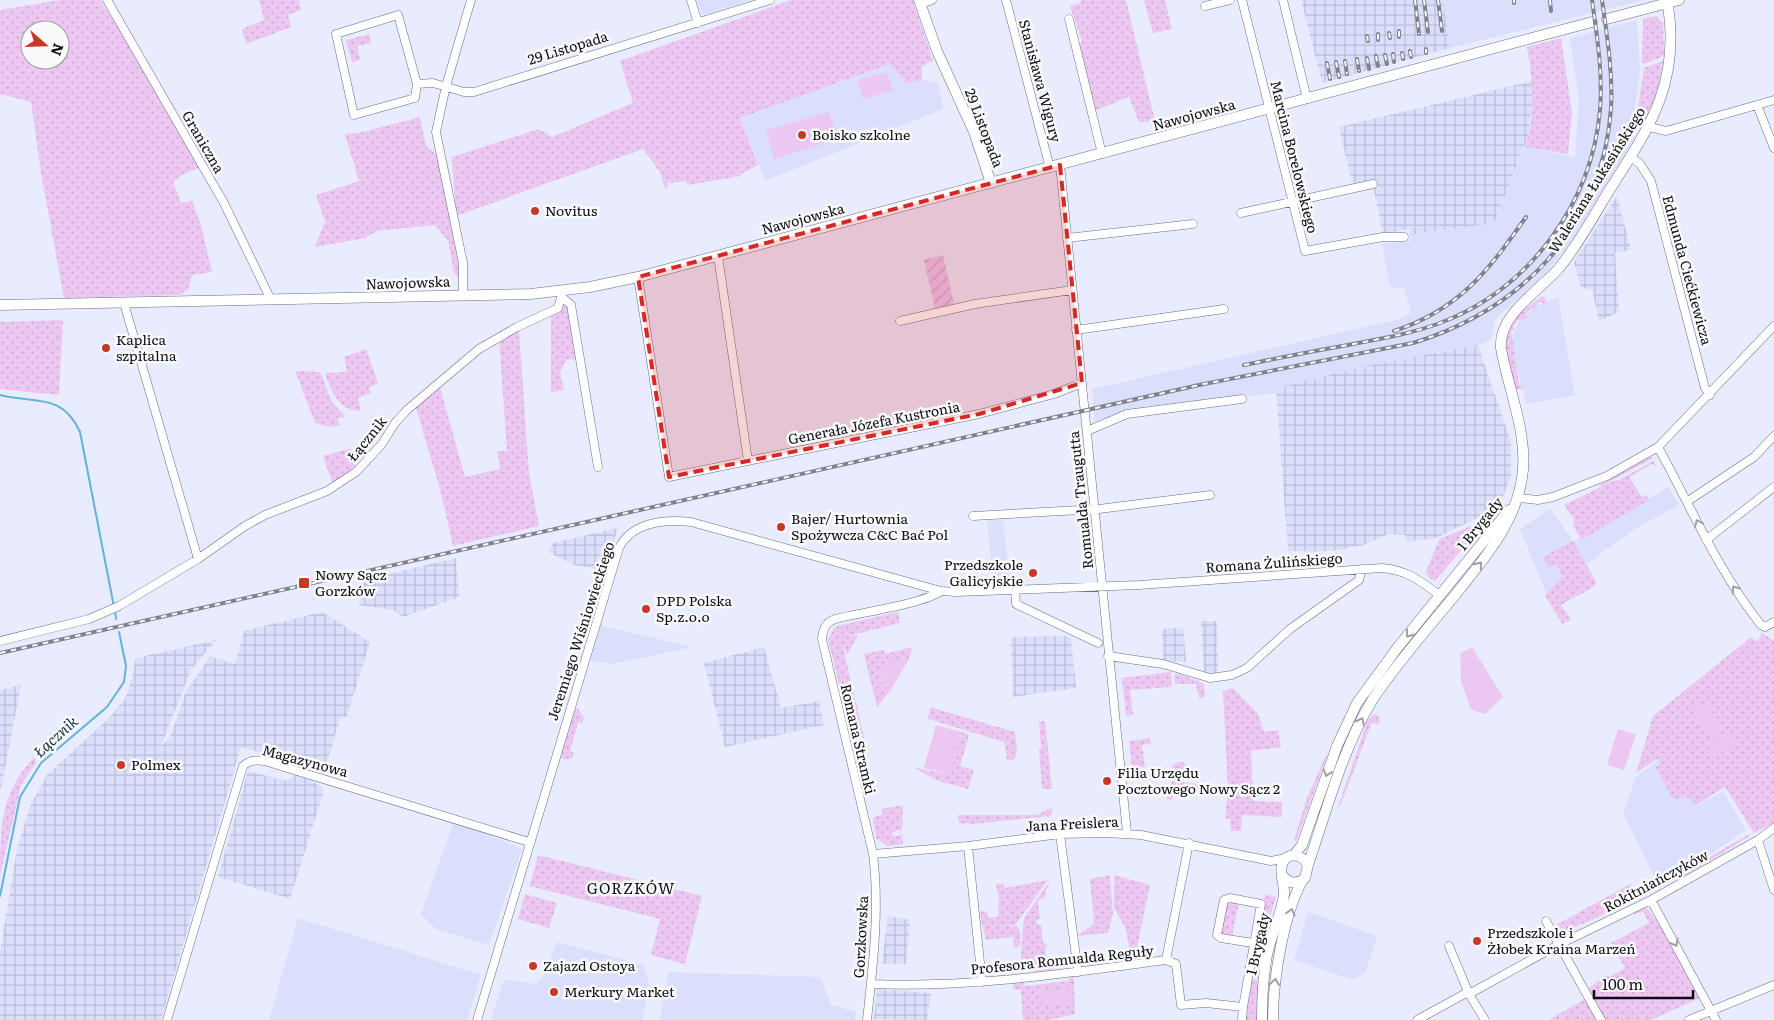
<svg xmlns="http://www.w3.org/2000/svg" width="1774" height="1020" font-family="Literata,serif">
  <defs>
    <pattern id="industrial-grid" width="8" height="8" patternUnits="userSpaceOnUse" patternTransform="scale(1.25)"><rect width="8" height="8" fill="#dadffc"/><path d="M0 4h8M4 0v8" fill="none" stroke="#babed7"/></pattern>
    <pattern id="grass-dots" width="8" height="8" patternUnits="userSpaceOnUse" patternTransform="scale(1.25)"><rect width="8" height="8" fill="#ecc7f1"/><path d="M2 2h.1M6 6h.1" fill="none" stroke="#c9aace" stroke-width="1.8" stroke-linecap="round"/></pattern>
    <pattern id="garden-furrows" width="10" height="10" patternUnits="userSpaceOnUse" patternTransform="scale(1.25)"><rect width="10" height="10" fill="#ecc7f1"/><path d="M-1 1l2-2M0 10L10 0M9 11l2-2" fill="none" stroke="#c9aace"/></pattern>
  </defs>
  <rect width="100%" height="100%" fill="#e9ecfe"/>
  <path fill="#dadffc" d="M697,0H751L702,15Z
    M1443,0H1644L1450,48Z
    M1637,20L1640,72L1633,120L1634,139L1570,243L1542,277L1495,319L1491,340L1478,345L1370,365L1276,388L1277,393L1145,407L1095,421L1092,389L1396,320L1411,313L1404,287L1392,288L1389,284L1382,243L1410,242V235L1494,223L1525,147L1575,157L1579,101L1570,38Z
    M891,64L907,83L922,80L938,83L943,109L765,181L740,118Z
    M1558,297L1575,395L1526,404L1510,341L1519,322L1537,306Z
    M1668,487L1679,505L1638,527L1546,593L1520,529L1550,509L1573,541L1604,526Z
    M1003,519L1010,582L994,584L987,521Z
    M600,625L688,646V648L612,664L590,661Z
    M1665,755L1696,806L1723,791L1746,830L1660,888L1623,814L1635,778Z
    M454,821L522,849L489,945L436,929L421,914Z
    M1308,912L1377,936L1365,973L1353,980L1294,960Z
    M298,918L481,975L467,1020H269Z
    M557,942L643,965L649,983L643,1020H491L504,979L536,984L544,975Z
    M669,972L820,977L831,1005L856,1012L855,1020H660Z"/>
  <path fill="url(#industrial-grid)" d="M1301,0H1443L1450,48L1322,83Z
    M1532,81L1534,87L1528,137L1494,223L1410,235L1409,229L1383,234L1372,181L1352,183L1339,127Z
    M1617,196L1631,250L1615,253L1619,312L1599,321L1592,290L1581,287L1574,262Z
    M1478,345L1511,442V477L1498,508L1436,538L1407,542L1405,535L1389,534L1363,545L1338,550L1314,552L1288,551L1276,388L1370,365Z
    M618,528L605,570L574,565L548,552L553,543Z
    M456,558L459,597L403,617L393,610L359,605L363,580Z
    M322,612L370,642L347,716L340,719L324,773L294,764L290,757L283,756L280,758L241,747L161,1020H0V952L17,849L30,806L47,775L108,719L125,699L132,678L136,658L216,640L191,670L161,746L170,738L185,694L210,656L235,664L244,631Z
    M1201,621H1217L1218,673H1204Z
    M1183,627L1186,662L1163,661L1162,629Z
    M1066,636L1071,638L1076,688L1013,697L1011,637Z
    M764,647L781,708L819,701L824,725L725,747L704,663Z
    M21,685L0,794V690Z
    M248,771L286,781L296,775L313,781L324,790L290,899L218,877Z
    M888,916L910,920L906,964H882Z
    M877,989L931,993L927,1020L874,1019Z"/>
  <path fill="url(#grass-dots)" fill-rule="evenodd" d="M60,0H100L133,50L199,168L182,175L173,182L181,203L192,201L201,225L212,272L192,275L189,288L180,295L64,298L41,173L31,102L0,94V10ZM30,30H60V60H30Z
    M259,0H299L301,10L288,15L291,27L246,44L242,29L264,20Z
    M791,0H913L933,61L922,66V80L906,83L890,64L740,118L758,165L741,174V176L688,185L685,181L668,183L667,188H665L660,172L643,149L456,216L452,157L539,129L552,137L633,103L620,61Z
    M1081,0H1126L1155,121L1139,122L1129,97L1092,112L1078,49L1082,41L1070,6L1081,3Z
    M1144,0H1165L1172,29L1153,33Z
    M1656,16L1663,23L1664,56L1644,64L1642,62L1643,19Z
    M369,34L371,43L357,46L360,60L352,62L346,40Z
    M1561,38L1572,112L1568,154L1525,147C1536,113 1533,82 1527,47Z
    M1663,61L1658,91L1646,121L1637,114L1644,68Z
    M420,117L426,146L439,157L461,280L454,273L448,241L435,225L377,231L365,238L315,247L325,221L316,195L359,181L345,134L359,133Z
    M1542,296L1546,300V306L1542,302L1537,303V307L1527,312L1526,319L1518,320L1513,326L1515,330L1511,331L1519,384L1523,387L1520,389H1516C1508,371 1501,340 1513,322C1520,312 1533,304 1542,296Z
    M567,304L576,360L567,359L560,372L564,390L551,392V314Z
    M63,320L59,395L0,389V322Z
    M516,329L519,330L529,474L539,526L453,546L440,489L416,408L440,387L465,477L500,469L497,451H507L499,339Z
    M366,349L378,383L369,388L371,393L358,398L361,411C338,411 331,390 325,373L347,372L344,357Z
    M295,371L320,372L332,402L346,417L337,418L340,425L330,427L315,423Z
    M351,448L356,465L333,485L323,456Z
    M1649,457H1655L1607,483L1621,479L1653,461L1657,467L1652,464L1629,477L1642,497L1646,495L1649,500L1581,540L1573,525L1574,519L1564,505L1603,486H1598Z
    M1487,520L1435,581L1430,579L1426,572L1439,539Z
    M1573,541L1596,582L1595,586L1561,605L1571,620L1562,624L1545,595L1563,576L1557,565L1548,567L1543,557Z
    M898,612L900,623L848,636L858,635L847,655L842,643L855,700L849,703L856,702L864,738L851,734L828,639L835,627L837,628V626Z
    M1762,633L1774,641V823L1754,833L1725,787L1696,805L1687,797L1673,799L1656,767L1661,764L1657,759L1636,773L1653,716L1750,638L1758,641Z
    M913,647L908,661L902,659L882,671V681L890,691L877,707L864,654L884,650L885,654Z
    M1171,672L1172,687L1130,690L1133,715L1126,716L1122,678Z
    M1179,674L1199,681L1204,685L1205,697L1199,698L1196,684H1175L1174,675Z
    M1233,688L1258,714L1264,732L1278,730L1281,747L1251,751L1253,801L1282,802V817L1242,815L1241,831H1231L1230,819L1225,818L1228,790L1223,691Z
    M930,707L1015,732L1017,752L1014,761L1007,759L1004,742L928,719Z
    M578,708L584,718L582,723L579,722L578,724L570,751L574,753L572,758L564,760L560,757L574,710Z
    M1374,714L1378,716L1380,721L1378,725L1372,722L1341,804L1338,807L1367,722Z
    M1045,721L1052,789H1042L1039,749L1041,748L1039,722Z
    M962,732L969,735L960,766L974,770L968,789L938,781L913,767L949,775Z
    M1150,738L1151,744L1142,745L1145,767L1132,768L1129,741Z
    M1326,755L1327,756L1296,841L1294,840L1306,801Z
    M35,757L36,763L21,785L0,876C0,831 0,791 35,757Z
    M1171 771a9 9 0 1 1 18 0a9 9 0 1 1-18 0Z
    M1172,781L1212,786L1211,794L1175,787L1172,800L1167,799Z
    M903,805L902,832L899,830L892,832L893,837L902,834L903,844L888,846L876,838L873,818L883,814L881,809Z
    M1053,807L1051,816L972,824L959,823L958,815H1037Z
    M1749,834L1750,836L1678,880L1676,877Z
    M538,855L702,896L685,964L651,955L660,919L530,886Z
    M1110,875L1113,914L1108,933L1077,936L1093,925L1094,921L1090,879Z
    M1114,875L1150,885L1137,948L1145,955L1144,959H1131L1126,929L1114,908Z
    M1052,878L1046,890V896L1038,901L1040,919L1037,920L1036,923L1041,925L1043,943L1047,944L1045,952L1047,957L1045,965L1060,962L1053,970L1034,972L1030,965L1020,967L1024,918Z
    M1048,880L1015,925L997,927L1016,926L1020,931L1021,945L1014,948L1013,937L986,940L979,911L987,912L988,918L998,917L999,899L996,884H1004L1005,888Z
    M1630,884L1637,895L1642,893L1644,896L1639,900L1636,898L1592,920L1563,932L1560,935L1562,938H1557L1551,928Z
    M525,894L557,903L549,928L518,919Z
    M1265,894L1276,897L1269,920L1260,979L1249,977Z
    M1228,900L1239,903L1232,936L1222,935L1219,932L1223,910Z
    M1643,906C1659,914 1689,979 1700,998L1651,1020H1605L1589,988L1607,975L1610,977L1625,968L1611,943L1649,923L1643,911L1634,915L1633,912Z
    M1074,976L1075,1014L1048,1020H1023L1021,990L1013,989V982L1023,981L1024,986L1069,981V977Z
    M1250,979L1260,981L1257,1020H1246Z
    M1585,999L1597,1020H1549Z"/>
  <path fill="#ecc7f1" d="M887,72L893,90L863,99L858,80Z
    M829,112L838,139L774,159L766,130Z
    M1472,647L1503,697L1485,714L1471,710L1461,681L1460,654Z
    M898,658L908,661L890,691C878,680 879,661 898,658Z
    M1706,702L1723,729L1708,737L1692,710Z
    M936,725L962,732L949,775L924,768Z
    M1618,729L1636,735L1624,770L1607,765Z
    M1730,730L1737,743L1713,757L1706,744Z
    M1630,888L1635,895L1602,914L1598,906Z
    M1072,987L1073,1003L1042,1006L1040,991Z"/>
  <path fill="url(#garden-furrows)" d="M943,255L954,304L935,309L924,260Z"/>
  <g fill="none" stroke-linecap="round" stroke-linejoin="round">
    <path stroke="#63b3db" stroke-width="2" d="M0,395C35,404 62,392 80,432L114,607
      M115,611L116,619
      M0,896L20,797L41,763L107,707L124,682L126,666L119,632"/>
    <defs>
      <path id="street" d="M107,0L224,203L271,300
        M691,0L698,23
        M1006,0L1050,168
        M1242,0L1305,251L1383,237H1404
        M1283,0L1307,99
        M921,4L932,0
        M1205,6L1230,0
        M1069,19L1102,154
        M417,84L398,15L336,34L354,115L415,98L417,84L433,83L464,92H474L770,0
        M1757,105L1774,148
        M1649,127L1666,131L1774,100
        M1631,157L1640,164L1651,181L1705,388L1710,395
        M1060,165L1127,833
        M1241,213L1373,184
        M1067,238L1193,224
        M718,256L748,461
        M638,277L669,477L979,414L1054,394L1082,383
        M463,295V263L436,132L446,86L471,0
        M563,298L571,305L598,467
        M124,303L198,559
        M900,321L975,304L1072,290
        M1076,330L1224,309
        M1087,431L1127,414L1242,399
        M1658,447C1691,507 1718,571 1761,625L1765,627L1774,622
        M1518,498L1538,500L1553,497L1607,476L1658,447L1774,326
        M1688,501L1754,457L1774,436
        M973,516L1099,509L1210,495
        M1706,540L1774,487
        M1015,589L1016,604L1098,643
        M0,641L89,619L119,606L198,559L245,526L265,515L327,491L356,472L382,444L395,423L408,409L479,349L517,327L558,308L563,291
        M1108,656L1163,664L1210,678L1232,675L1247,668L1290,629L1359,580L1362,569
        M1060,834L1078,972
        M1758,840L1774,890
        M968,846L982,982
        M873,854L968,846L1060,834L1106,833L1141,835L1271,861L1286,858
        M1651,900L1716,1020
        M1546,921L1601,1020
        M1449,946L1469,994
        M1166,960L1176,964L1181,1005L1206,1003L1243,1007L1242,1020
        M871,984C970,988 1068,973 1166,960L1189,843
        M1243,1007L1261,904L1230,898L1224,900L1217,935L1221,938L1253,943
        M167,1020L243,766C254,755 271,763 284,767L529,842
        M477,1020L619,548C632,522 665,519 691,522L941,591L956,592L1139,585L1382,568C1406,570 1420,580 1439,595
        M867,1020C873,965 880,909 873,854L822,639C823,629 825,623 835,619C859,613 923,604 941,591
        M1417,1020L1468,992
        M1485,1020L1469,994L1560,944L1651,900L1758,840L1774,828
        M1689,1020L1774,985"/>
      <path id="secondary" d="M919,0L937,51L974,132L991,183
        M1607,19L1679,0
        M0,305L531,294L590,287L638,277L1592,22
        M1294,855L1302,845L1337,746L1357,703L1398,647L1509,510
        M1308,865C1327,810 1342,749 1373,699C1399,660 1431,625 1460,589C1487,555 1515,523 1522,478C1529,435 1508,390 1501,348C1498,315 1539,291 1559,268C1578,245 1592,219 1607,194C1649,128 1682,83 1667,0
        M1262,1020C1262,998 1263,976 1267,955C1271,935 1281,915 1284,895C1285,885 1279,874 1282,865C1286,851 1302,854 1308,865L1305,878C1297,885 1289,884 1282,875
        M1273,1020C1273,979 1283,917 1302,881"/>
    </defs>
    <use href="#street" stroke="#686c85" stroke-width="9"/>
    <use href="#secondary" stroke="#686c85" stroke-width="11"/>
    <use href="#street" stroke="#fff" stroke-width="8"/>
    <use href="#secondary" stroke="#fff" stroke-width="10"/>
    <defs>
      <path id="rail" d="M1415,0L1419,34
        M1424,0L1428,32
        M1438,0L1442,31
        M1514,0V3
        M1550,0L1551,11
        M1399,31V37
        M1389,33L1390,38
        M1378,34V40
        M1367,36L1368,41
        M1426,49V53
        M1410,51L1411,57
        M1402,53L1403,59
        M1393,54L1394,62
        M1385,55L1387,64
        M1376,56L1378,66
        M1367,58L1369,69
        M1357,59L1359,71
        M1345,61L1347,74
        M1336,62L1339,77
        M1327,63L1330,79
        M1394,331C1459,310 1489,270 1526,217
        M1244,365C1279,358 1313,351 1348,345C1379,339 1411,334 1440,323C1529,290 1592,203 1600,110C1603,73 1597,36 1592,0
        M0,653L1199,385L1413,343C1523,309 1602,227 1611,109C1613,72 1607,36 1602,0"/>
    </defs>
    <use href="#rail" stroke="#808290" stroke-width="4"/>
    <use href="#rail" stroke="#fafafa" stroke-width="2" stroke-dasharray="5.5" stroke-linecap="butt"/>
  </g>
  <defs><path id="oneway-chevron" d="M-2-3.5L2.5 0L-2 3.5" fill="none" stroke-width="1.6" stroke-linecap="round" stroke-linejoin="round" transform="scale(1.25)"/></defs>
  <g stroke="#9e9fa2">
    <use href="#oneway-chevron" transform="translate(1698 523) rotate(-115)"/>
    <use href="#oneway-chevron" transform="translate(1479 565) rotate(-51)"/>
    <use href="#oneway-chevron" transform="translate(1735 589) rotate(-125)"/>
    <use href="#oneway-chevron" transform="translate(1409 634) rotate(128)"/>
    <use href="#oneway-chevron" transform="translate(1361 721) rotate(-63)"/>
    <use href="#oneway-chevron" transform="translate(1327 773) rotate(109)"/>
    <use href="#oneway-chevron" transform="translate(1291 912) rotate(-74)"/>
    <use href="#oneway-chevron" transform="translate(1675 943) rotate(61)"/>
    <use href="#oneway-chevron" transform="translate(1275 982) rotate(-82)"/>
  </g>
  <path fill="#d62828" fill-opacity="0.2" stroke="#d62828" stroke-width="4" stroke-dasharray="10 6" stroke-linejoin="round" d="M1060,165L1082,383L979,414L669,477L638,277Z"/>
  <g fill="#c63929" stroke="#fafafa" stroke-width="2">
    <circle cx="802" cy="135" r="5"/>
    <circle cx="535" cy="211" r="5"/>
    <circle cx="106" cy="348" r="5"/>
    <circle cx="781" cy="527" r="5"/>
    <circle cx="1033" cy="573" r="5"/>
    <rect x="298" y="577" width="12" height="12" rx="2.5"/>
    <circle cx="646" cy="609" r="5"/>
    <circle cx="121" cy="765" r="5"/>
    <circle cx="1107" cy="781" r="5"/>
    <circle cx="1477" cy="941" r="5"/>
    <circle cx="533" cy="966" r="5"/>
    <circle cx="554" cy="992" r="5"/>
  </g>
  <g text-anchor="middle" stroke-width="5" stroke-linejoin="round" paint-order="stroke">
    <g font-size="14" fill="#0d0e17" stroke="#fafafa">
      <text transform="translate(568 48) rotate(-17)" y="5">29 Listopada</text>
      <text transform="translate(1040 81) rotate(75)" y="5">Stanisława Wigury</text>
      <text transform="translate(1194 115) rotate(-15)" y="5">Nawojowska</text>
      <text transform="translate(984 128) rotate(69)" y="5">29 Listopada</text>
      <text transform="translate(203 142) rotate(60)" y="5">Graniczna</text>
      <text transform="translate(1294 157) rotate(76)" y="5">Marcina Borelowskiego</text>
      <text transform="translate(1597 180) rotate(-58)" y="5">Waleriana Łukasińskiego</text>
      <text transform="translate(803 219) rotate(-15)" y="5">Nawojowska</text>
      <text transform="translate(1687 270) rotate(75)" y="5">Edmunda Ciećkiewicza</text>
      <text transform="translate(408 283) rotate(-2)" y="5">Nawojowska</text>
      <text transform="translate(874 423) rotate(-11)" y="5">Generała Józefa Kustronia</text>
      <text transform="translate(367 439) rotate(-51)" y="5">Łącznik</text>
      <text transform="translate(1081 500) rotate(-96)" y="5">Romualda Traugutta</text>
      <text transform="translate(1480 524) rotate(-51)" y="5">1 Brygady</text>
      <text transform="translate(1274 563) rotate(-4)" y="5">Romana Żulińskiego</text>
      <text transform="translate(581 631) rotate(-72)" y="5">Jeremiego Wiśniowieckiego</text>
      <text transform="translate(858 739) rotate(77)" y="5">Romana Stramki</text>
      <text transform="translate(305 761) rotate(15)" y="5">Magazynowa</text>
      <text transform="translate(1072 824) rotate(-3)" y="5">Jana Freislera</text>
      <text transform="translate(1656 881) rotate(-28)" y="5">Rokitniańczyków</text>
      <text transform="translate(861 937) rotate(-87)" y="5">Gorzkowska</text>
      <text transform="translate(1258 944) rotate(-77)" y="5">1 Brygady</text>
      <text transform="translate(1062 960) rotate(-6)" y="5">Profesora Romualda Reguły</text>
    </g>
    <g font-size="14" fill="#0d0e17" stroke="#fafafa" text-anchor="start">
      <text x="812" y="140">Boisko szkolne</text>
      <text x="545" y="216">Novitus</text>
      <text x="116" y="345">Kaplica<tspan x="116" dy="16">szpitalna</tspan></text>
      <text x="791" y="524">Bajer/ Hurtownia<tspan x="791" dy="16">Spożywcza C&amp;C Bać Pol</tspan></text>
      <text x="1023" y="570" text-anchor="end">Przedszkole<tspan x="1023" dy="16">Galicyjskie</tspan></text>
      <text x="315" y="580">Nowy Sącz<tspan x="315" dy="16">Gorzków</tspan></text>
      <text x="656" y="606">DPD Polska<tspan x="656" dy="16">Sp.z.o.o</tspan></text>
      <text x="131" y="770">Polmex</text>
      <text x="1117" y="778">Filia Urzędu<tspan x="1117" dy="16">Pocztowego Nowy Sącz 2</tspan></text>
      <text x="1487" y="938">Przedszkole i<tspan x="1487" dy="16">Żłobek Kraina Marzeń</tspan></text>
      <text x="543" y="971">Zajazd Ostoya</text>
      <text x="564" y="997">Merkury Market</text>
    </g>
    <g font-size="15" font-style="italic" fill="#123647" stroke="#fafafa">
      <text transform="translate(56 737) rotate(-42)" y="5">Łącznik</text>
    </g>
    <g font-size="15" letter-spacing="1" fill="#0d0e17" stroke="#fafafa">
      <text x="631" y="894">GORZKÓW</text>
    </g>
  </g>
  <g transform="translate(45 45) rotate(110)"><circle r="24" fill="#fafafa" stroke="#9b9c9f"/>
  <path d="M0-4L9 19L0 12L-9 19Z" fill="#c63929"/>
  <text y="-8" font-size="14" font-weight="bold" text-anchor="middle" fill="#0d0e17">N</text>
  </g>
  <path d="M1594 990v8h99v-8" fill="none" stroke="#0d0e17" stroke-width="2.5"/>
  <text x="1602" y="990" font-size="15" fill="#0d0e17" stroke="#fafafa" stroke-width="4" paint-order="stroke">100 m</text>
</svg>
